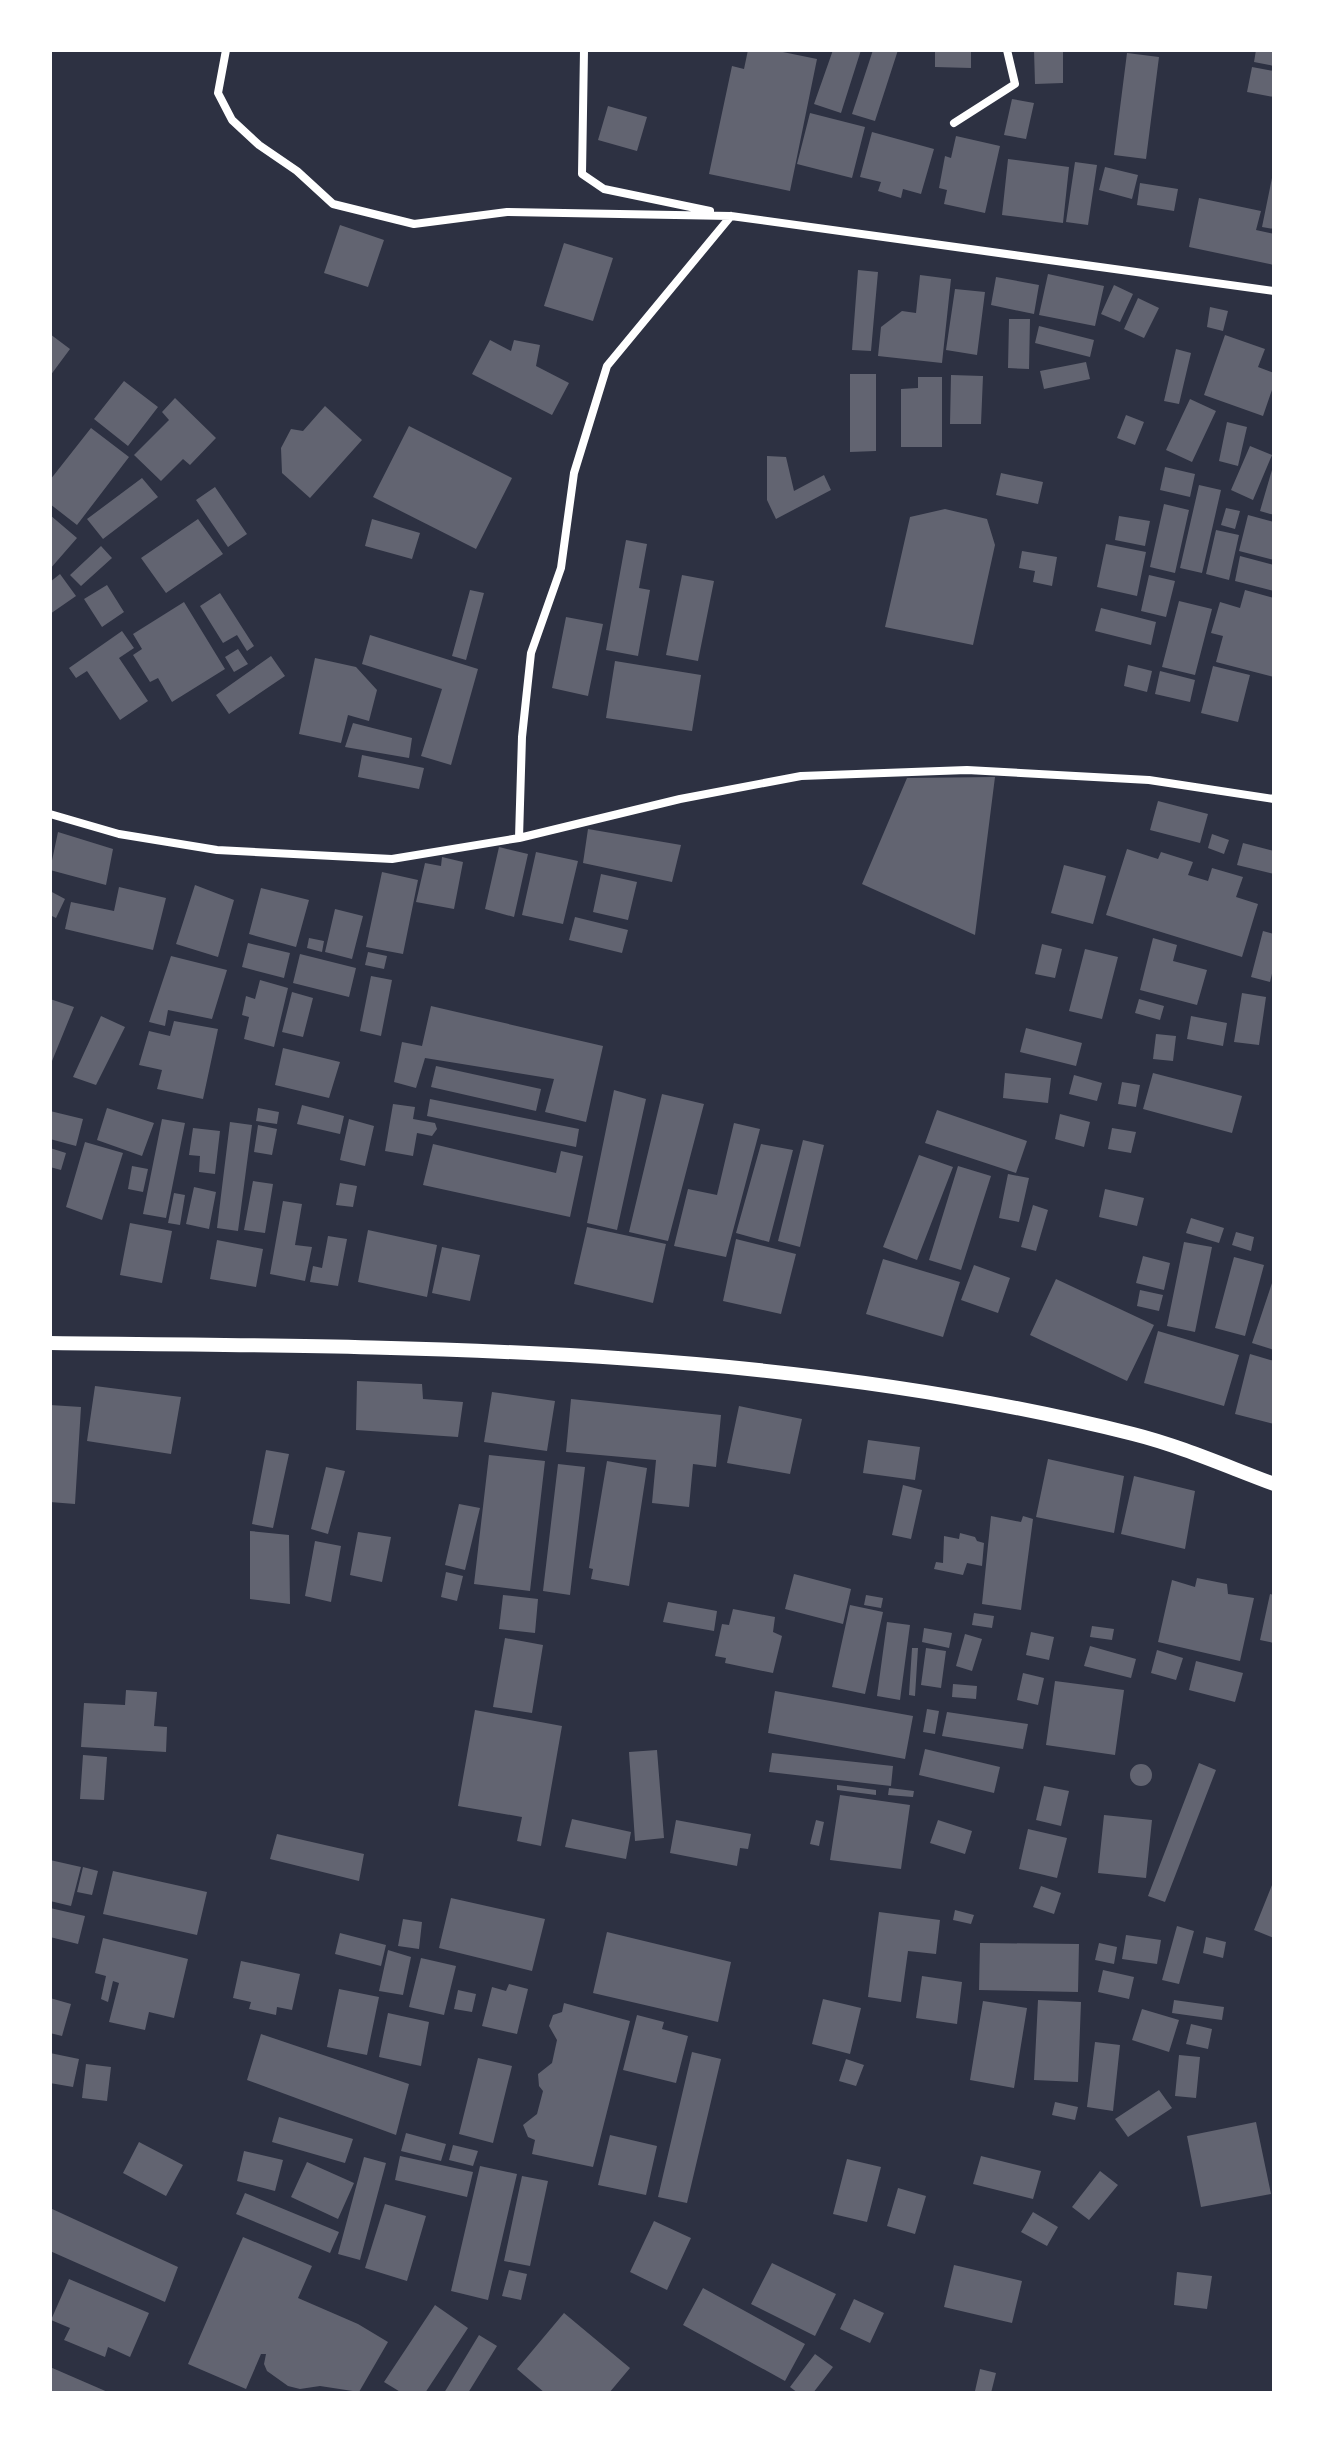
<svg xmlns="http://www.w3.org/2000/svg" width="1324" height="2443" font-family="'Asap Condensed',sans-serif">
  <rect width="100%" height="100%" fill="#2d3142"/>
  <path fill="#626471" d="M748,50H773L817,59L790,191L709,174L732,66L744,69Z
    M833,50H861L841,113L814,104Z
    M873,50H898L875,121L852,114Z
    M935,50H971V68L935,67Z
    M1034,50H1063V83L1035,84Z
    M1256,50H1274V66L1254,62Z
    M1127,53L1159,57L1146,159L1114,155Z
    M1252,67L1274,71V97L1247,92Z
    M1012,99L1034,103L1026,139L1004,135Z
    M608,106L647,117L637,151L598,140Z
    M810,113L865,127L852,178L797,164Z
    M872,132L934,149L921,194L903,189L901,198L878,191L881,182L860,177Z
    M956,136L1000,146L985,213L944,204L947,190L939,188L945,156L951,158Z
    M1008,159L1069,167L1063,223L1002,215Z
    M1075,162L1097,165L1088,225L1066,222Z
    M1105,167L1138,175L1132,199L1099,190Z
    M1273,173H1274V229L1262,227Z
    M1140,183L1178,189L1174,211L1137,205Z
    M1199,198L1261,211L1256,230L1274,234V265L1189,247Z
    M340,225L384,240L368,287L324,273Z
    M564,243L613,258L593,321L544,306Z
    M858,270L878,272L871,351L852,350Z
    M1048,274L1104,286L1095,326L1039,315Z
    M920,275L951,279L942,363L878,356L881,327L902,311L916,313Z
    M996,277L1039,285L1034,314L991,305Z
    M1114,285L1133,294L1120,322L1101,314Z
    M955,289L985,292L977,355L946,350Z
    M1138,298L1159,308L1144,338L1124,329Z
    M1210,307L1228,311L1223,331L1207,327Z
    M1009,319H1030L1029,369L1008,368Z
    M1039,326L1094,340L1090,357L1035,343Z
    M50,334L70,349L50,376Z
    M1225,335L1265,349L1258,367L1274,373V384L1263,416L1204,395Z
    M490,340L511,351L514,340L540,345L536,366L569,383L552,415L472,374Z
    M1176,349L1191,353L1179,404L1164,401Z
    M1086,362L1090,379L1044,389L1040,371Z
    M850,374H876V451L850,452Z
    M951,375L983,376L981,424H950Z
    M918,377H942V447H901V389L918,388Z
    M124,381L158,407L128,446L94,419Z
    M175,398L216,438L190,465L183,459L161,481L134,455L169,420L162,412Z
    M1190,399L1216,411L1192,462L1166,450Z
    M325,406L362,440L310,498L282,473L281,448L291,429L303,431Z
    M1126,415L1144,422L1135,445L1117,438Z
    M1227,422L1247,427L1238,466L1219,461Z
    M409,426L512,478L476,549L373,497Z
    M91,428L129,457L77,525L50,504V480Z
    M1250,446L1272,455L1253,500L1231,490Z
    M767,456L786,457L794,491L824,475L831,490L776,519L767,500Z
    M1274,463V515L1260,511Z
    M1165,467L1195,474L1190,497L1160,490Z
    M1001,473L1043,482L1038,504L996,495Z
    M142,478L158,497L103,539L87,519Z
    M1199,485L1221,490L1202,573L1180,568Z
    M215,487L247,534L228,547L196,500Z
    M1164,504L1189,510L1175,573L1150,567Z
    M1226,508L1240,511L1235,529L1221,525Z
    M945,509L987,519L995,545L973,645L885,627L910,517Z
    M50,515L77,538L50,569Z
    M1248,515L1274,522V560L1239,551Z
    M1119,516L1150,521L1145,546L1115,540Z
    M198,519L223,554L166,593L141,558Z
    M372,519L420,533L412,559L365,546Z
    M1216,530L1239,535L1229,580L1206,574Z
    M626,540L647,544L639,588L650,590L638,656L606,650Z
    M1106,544L1146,552L1137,596L1097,587Z
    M101,546L112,558L81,586L70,575Z
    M1022,551L1057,557L1052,586L1033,582L1035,571L1019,568Z
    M1240,556L1274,565V591L1235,581Z
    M60,574L76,596L50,614V582Z
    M682,575L714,581L698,661L666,655Z
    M1149,575L1175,581L1166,617L1141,611Z
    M107,585L124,612L102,627L84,599Z
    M470,590L484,593L466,660L452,656Z
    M1245,590L1274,598V677L1216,662L1223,636L1211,633L1220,602L1240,608Z
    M220,593L254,646L247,651L237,635L223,643L200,606Z
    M1179,601L1212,609L1195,675L1162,667Z
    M184,602L225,669L172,702L158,678L150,682L133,655L142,649L133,634Z
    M1101,608L1156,622L1151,645L1095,631Z
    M566,617L603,624L588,696L552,688Z
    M122,631L134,648L119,658L148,701L120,720L87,671L76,678L69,668Z
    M370,635L478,669L451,765L421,756L442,689L362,664Z
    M238,649L248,664L234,672L225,657Z
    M271,656L285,676L229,714L216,695Z
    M315,658L356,667L377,690L369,721L348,715L341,743L299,734Z
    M615,661L701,675L692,731L606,718Z
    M1128,665L1152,671L1147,692L1124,686Z
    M1213,666L1250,675L1238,722L1201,713Z
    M1160,671L1195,680L1190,702L1155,694Z
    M353,723L412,738L409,758L345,747Z
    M362,755L424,768L419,789L358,777Z
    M995,777L975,935L862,884L907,778Z
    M1158,801L1208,814L1200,843L1150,830Z
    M588,829L681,845L672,882L583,863Z
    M58,832L113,849L106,885L50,870Z
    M1212,834L1229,840L1224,854L1208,848Z
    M1243,843L1274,851V874L1237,865Z
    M499,847L528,854L514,917L485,909Z
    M1127,849L1158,859L1161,852L1193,862L1188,875L1208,881L1212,868L1243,877L1236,897L1258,904L1242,957L1106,915Z
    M536,852L578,861L563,924L522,915Z
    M442,857L463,862L454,909L416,902L425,863L441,866Z
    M1064,865L1106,876L1093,924L1051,913Z
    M382,872L418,880L403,954L366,947Z
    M601,874L637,882L628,920L593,912Z
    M195,885L234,900L218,957L176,944Z
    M119,887L166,898L153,950L65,929L71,902L114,911Z
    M261,888L309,900L296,947L249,934Z
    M50,891L65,899L56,918L50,915Z
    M335,909L363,916L352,959L325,952Z
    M575,917L628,930L622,953L569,940Z
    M1263,931L1274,934V965L1270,982L1251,977Z
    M309,938L324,941L322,952L307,948Z
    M1153,938L1177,945L1173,961L1207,970L1197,1005L1140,990Z
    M248,943L290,953L284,978L242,967Z
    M1042,944L1062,949L1055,978L1035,974Z
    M1085,949L1118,957L1102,1019L1069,1011Z
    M368,952L387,956L384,969L365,965Z
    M300,954L356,968L349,997L293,983Z
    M171,956L227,970L212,1019L168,1010L165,1026L149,1022Z
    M371,976L392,980L381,1036L360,1031Z
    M260,980L288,988L274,1047L244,1039L249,1017L242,1015L246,996L255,999Z
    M292,992L313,998L303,1037L282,1032Z
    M1242,993L1266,997L1259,1045L1234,1042Z
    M50,999L74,1007L50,1066Z
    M1139,999L1164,1006L1160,1020L1135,1013Z
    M431,1006L603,1046L586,1122L545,1112L554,1079L425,1058L416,1088L394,1082L402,1042L422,1046Z
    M101,1016L125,1027L96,1085L73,1077Z
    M1191,1016L1227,1023L1223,1046L1187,1039Z
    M174,1021L218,1029L203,1099L157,1089L162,1070L139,1065L149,1031L170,1036Z
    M1026,1028L1082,1043L1076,1066L1020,1052Z
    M1156,1034L1176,1036L1173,1061L1153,1059Z
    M283,1048L340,1062L329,1098L275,1085Z
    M436,1066L541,1089L536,1111L431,1087Z
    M1005,1073L1051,1078L1048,1103L1003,1098Z
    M1153,1073L1242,1096L1232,1133L1143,1109Z
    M1074,1075L1102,1083L1097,1101L1069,1094Z
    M1122,1082L1140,1085L1136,1107L1118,1104Z
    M614,1090L646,1099L617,1230L587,1223Z
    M662,1094L704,1104L668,1241L629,1232Z
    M430,1099L579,1129L576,1147L427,1116Z
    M393,1104L415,1107L413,1119L435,1123L437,1129L432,1136L417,1133L413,1156L385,1151Z
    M302,1105L344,1116L340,1134L297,1124Z
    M107,1108L154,1123L142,1156L97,1140Z
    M258,1108L279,1112L277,1124L256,1121Z
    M937,1110L1027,1141L1016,1173L925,1143Z
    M50,1111L83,1119L76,1146L50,1139Z
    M1060,1114L1090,1122L1084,1147L1055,1139Z
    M162,1119L185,1123L166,1218L143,1214Z
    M349,1119L374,1126L365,1166L340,1160Z
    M230,1122L252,1125L238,1231L217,1228Z
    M734,1123L760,1129L726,1257L674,1246L688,1189L717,1195Z
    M258,1125L277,1129L272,1155L254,1152Z
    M193,1128L220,1131L215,1174L199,1172L200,1156L189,1155Z
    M1112,1128L1136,1132L1131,1153L1108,1149Z
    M803,1140L824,1145L800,1247L778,1241Z
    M85,1142L123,1153L102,1220L66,1207Z
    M433,1144L556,1173L561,1151L583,1156L570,1217L423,1185Z
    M761,1144L793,1150L769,1242L736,1233Z
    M50,1148L66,1153L61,1170L50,1167Z
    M919,1155L953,1167L917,1260L883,1247Z
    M132,1166L148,1169L143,1192L128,1189Z
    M958,1166L991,1176L961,1270L929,1260Z
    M1008,1174L1029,1178L1019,1222L999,1218Z
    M253,1181L273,1184L265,1233L244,1230Z
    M340,1183L357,1186L353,1207L336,1205Z
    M194,1187L216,1192L209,1229L186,1224Z
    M1105,1189L1144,1198L1137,1226L1099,1217Z
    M174,1193L185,1195L180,1225L168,1223Z
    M283,1201L302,1204L295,1245L312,1247L305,1281L270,1274Z
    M1033,1205L1048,1210L1036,1251L1021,1247Z
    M1191,1218L1224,1228L1219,1243L1186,1233Z
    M130,1223L172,1231L162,1283L120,1275Z
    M587,1227L666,1244L653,1303L574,1284Z
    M368,1230L437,1245L427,1297L358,1282Z
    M1236,1232L1254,1237L1251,1251L1232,1245Z
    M328,1236L347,1239L338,1286L310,1282L313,1266L322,1268Z
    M736,1239L796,1254L781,1314L723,1301Z
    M217,1240L263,1249L256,1287L210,1279Z
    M1184,1242L1212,1247L1195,1332L1167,1326Z
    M442,1247L480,1255L470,1301L432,1293Z
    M1143,1256L1170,1263L1164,1290L1136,1283Z
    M1234,1257L1264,1265L1245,1336L1215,1328Z
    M883,1259L960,1282L943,1337L866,1314Z
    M974,1265L1010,1278L998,1313L961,1300Z
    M1056,1279L1154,1325L1127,1381L1030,1335Z
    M1273,1280H1274V1350L1252,1343Z
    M1140,1290L1163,1295L1159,1311L1137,1306Z
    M1158,1331L1239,1355L1224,1406L1144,1383Z
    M1250,1354L1274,1361V1424L1235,1414Z
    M357,1381L422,1384L423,1399L463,1402L458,1437L356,1430Z
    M95,1386L181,1397L171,1454L87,1441Z
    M492,1392L555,1401L547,1451L484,1442Z
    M571,1399L721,1415L716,1467L693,1464L689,1507L652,1503L656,1460L566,1452Z
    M50,1405L81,1407L75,1504L50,1502Z
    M739,1406L802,1419L790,1474L727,1463Z
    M868,1440L920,1447L915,1480L863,1473Z
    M266,1450L289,1454L273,1528L252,1524Z
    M489,1455L545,1461L530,1591L474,1584Z
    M1048,1459L1124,1476L1114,1533L1036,1517Z
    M607,1461L647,1468L629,1586L591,1579L593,1569L589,1568Z
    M558,1464L585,1467L570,1595L543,1591Z
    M326,1467L345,1471L328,1534L311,1529Z
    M1134,1476L1195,1491L1185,1549L1121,1534Z
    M903,1485L922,1490L911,1539L892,1535Z
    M459,1504L480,1508L465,1570L445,1565Z
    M991,1516L1021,1522L1023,1516L1033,1519L1021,1610L982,1604Z
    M250,1531L289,1535L290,1604L250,1599Z
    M358,1532L391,1537L382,1582L350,1575Z
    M960,1533L975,1537L977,1541L984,1543L982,1566L967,1563L963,1575L934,1569L936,1562L943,1563L944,1536L959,1539Z
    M315,1541L341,1546L331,1602L305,1596Z
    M446,1572L463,1576L457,1601L441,1597Z
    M794,1574L851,1589L843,1624L785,1609Z
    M1197,1578L1227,1584L1228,1594L1254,1598L1240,1661L1158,1642L1172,1580L1195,1587Z
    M1270,1594L1274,1595V1643L1260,1640Z
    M503,1595L538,1599L535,1633L499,1629Z
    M866,1595L883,1598L881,1608L864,1605Z
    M668,1602L717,1611L714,1631L663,1622Z
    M850,1605L883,1612L865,1694L832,1687Z
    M733,1609L775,1617L773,1632L782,1636L773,1673L725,1663L726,1658L715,1656L722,1624L729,1625Z
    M974,1613L994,1616L992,1628L972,1625Z
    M887,1622L910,1625L900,1700L877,1696Z
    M1092,1626L1114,1629L1112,1640L1090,1637Z
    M924,1628L952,1633L949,1648L922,1642Z
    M1031,1632L1054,1637L1049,1660L1026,1655Z
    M965,1634L982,1639L972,1671L956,1666Z
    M505,1638L543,1645L532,1713L493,1707Z
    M1090,1646L1136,1659L1131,1678L1084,1666Z
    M912,1648H918L915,1696L909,1695Z
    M926,1648L946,1651L941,1688L921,1685Z
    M1157,1650L1183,1658L1176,1680L1151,1673Z
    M1196,1661L1243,1673L1235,1702L1189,1690Z
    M1023,1673L1044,1678L1038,1705L1017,1700Z
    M1055,1681L1124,1690L1115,1755L1046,1745Z
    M953,1684L977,1686L976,1699L952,1697Z
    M126,1690L157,1692L154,1726L167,1727L166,1752L81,1747L84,1703L125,1705Z
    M775,1691L913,1716L905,1759L768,1733Z
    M927,1709L939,1711L935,1734L923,1732Z
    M475,1710L562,1726L541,1846L517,1841L522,1817L458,1806Z
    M947,1712L1028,1724L1023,1749L942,1736Z
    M925,1749L1000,1767L994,1793L919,1775Z
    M657,1750L664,1838L635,1841L629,1752Z
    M772,1753L893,1766L891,1786L769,1772Z
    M83,1755L107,1757L104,1800L80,1799Z
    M1199,1763L1216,1770L1165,1902L1148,1896Z
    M1130 1775a11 11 0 1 1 22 0a11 11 0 1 1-22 0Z
    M837,1785L876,1790V1795L837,1790Z
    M1044,1786L1069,1791L1061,1826L1036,1820Z
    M889,1788L914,1791L913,1797L888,1795Z
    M840,1795L910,1805L901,1869L830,1860Z
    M1104,1815L1152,1820L1146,1878L1098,1873Z
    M572,1819L631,1832L626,1859L565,1847Z
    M676,1820L751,1834L748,1849L740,1848L737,1866L670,1853Z
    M816,1820L824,1822L819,1846L810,1844Z
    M938,1820L972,1831L965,1854L930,1843Z
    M1028,1829L1067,1838L1057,1878L1019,1869Z
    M277,1834L364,1854L359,1881L270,1859Z
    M50,1860L81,1867L71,1906L50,1901Z
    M83,1867L98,1871L92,1895L77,1892Z
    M113,1871L207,1892L197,1935L103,1914Z
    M1274,1880V1938L1254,1930Z
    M1041,1886L1061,1893L1054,1914L1033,1907Z
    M451,1898L545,1919L532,1971L439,1948Z
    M50,1908L85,1916L78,1944L50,1937Z
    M955,1910L974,1915L971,1924L953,1920Z
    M879,1912L940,1920L936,1954L908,1951L901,2002L868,1997Z
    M403,1919L422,1922L419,1949L398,1946Z
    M1177,1926L1194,1931L1179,1984L1162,1980Z
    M607,1932L731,1962L718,2022L593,1993Z
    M340,1933L386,1945L381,1966L335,1954Z
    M1126,1935L1161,1940L1157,1964L1122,1959Z
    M1206,1937L1226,1942L1223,1958L1203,1953Z
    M103,1938L188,1959L174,2018L149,2012L145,2030L109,2022L119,1983L113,1981L108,2002L101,1999L106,1976L95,1973Z
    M980,1943L1079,1944L1078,1992L979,1990Z
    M1099,1943L1117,1947L1114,1964L1095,1960Z
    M388,1950L411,1957L403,1995L379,1991Z
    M421,1958L456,1966L444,2015L409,2007Z
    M241,1961L300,1974L292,2010L277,2007L276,2015L249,2009L251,2002L233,1998Z
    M1103,1970L1134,1977L1129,1999L1098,1992Z
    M922,1976L962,1982L957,2024L916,2018Z
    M509,1984L528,1989L517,2034L482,2026L492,1987L506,1991Z
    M339,1989L379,1997L367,2055L327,2047Z
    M458,1990L476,1994L472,2012L454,2009Z
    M50,1998L71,2004L62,2036L50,2033Z
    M823,1999L861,2008L850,2054L812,2044Z
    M1038,2000L1081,2002L1078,2082L1034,2080Z
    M1174,2000L1224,2007L1222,2020L1172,2013Z
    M983,2001L1027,2008L1014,2088L970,2080Z
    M564,2003L630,2021L593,2167L532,2154L535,2140L528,2137L523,2125L537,2114L543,2091L539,2086L538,2074L552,2063L557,2040L549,2026L553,2015L562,2012Z
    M1142,2009L1179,2020L1169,2052L1132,2040Z
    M388,2013L429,2022L421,2066L379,2057Z
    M637,2015L664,2022L662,2029L688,2036L676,2083L623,2070Z
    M1191,2024L1212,2029L1208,2049L1186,2044Z
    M261,2034L409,2084L396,2135L247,2080Z
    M1095,2042L1120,2045L1113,2111L1087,2107Z
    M692,2052L721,2059L687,2203L658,2197Z
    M50,2053L79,2059L73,2087L50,2083Z
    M1179,2055L1200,2057L1196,2098L1175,2096Z
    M478,2058L512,2066L493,2143L459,2134Z
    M846,2059L864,2065L856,2086L839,2081Z
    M86,2064L111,2067L107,2101L82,2098Z
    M1159,2090L1172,2108L1128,2137L1115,2119Z
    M1055,2102L1078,2107L1075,2120L1052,2115Z
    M279,2117L353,2139L345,2163L272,2142Z
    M1256,2122L1271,2194L1201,2207L1187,2136Z
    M406,2133L446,2144L441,2161L401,2151Z
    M610,2135L657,2146L646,2195L598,2185Z
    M139,2142L183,2165L166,2196L123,2173Z
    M453,2145L478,2151L473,2166L449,2160Z
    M244,2151L283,2160L275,2191L237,2181Z
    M400,2156L473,2172L467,2197L395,2180Z
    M981,2156L1041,2171L1033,2199L973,2184Z
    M364,2157L386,2163L360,2260L338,2254Z
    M847,2159L881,2167L867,2222L833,2214Z
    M307,2162L354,2183L338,2219L291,2197Z
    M480,2166L517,2174L488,2300L451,2291Z
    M1100,2171L1118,2185L1089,2220L1072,2207Z
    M522,2176L548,2181L530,2266L504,2261Z
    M898,2188L926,2196L915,2234L887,2226Z
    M245,2193L339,2232L330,2253L236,2214Z
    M385,2204L426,2216L407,2281L365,2268Z
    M50,2208L178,2267L165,2302L50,2251Z
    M1033,2212L1058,2227L1047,2246L1021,2232Z
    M654,2221L691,2238L667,2290L630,2272Z
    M243,2237L312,2266L298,2298L358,2324L388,2342L359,2392L320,2386L300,2389L288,2386L267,2371L264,2364L266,2354H261L246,2389L188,2364Z
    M772,2263L836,2294L815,2336L751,2304Z
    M954,2265L1022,2281L1012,2323L944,2307Z
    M509,2270L527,2274L521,2300L502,2296Z
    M1177,2272L1212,2276L1207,2309L1174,2305Z
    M69,2279L149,2313L130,2357L108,2347L105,2357L64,2340L70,2328L51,2320Z
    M703,2288L805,2344L785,2381L683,2325Z
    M854,2299L884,2313L870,2343L840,2329Z
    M435,2305L468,2328L425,2393H402L384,2382Z
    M564,2313L630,2368L609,2393H545L517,2369Z
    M479,2335L497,2346L468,2393H444Z
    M815,2354L833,2367L813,2393H798L790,2387Z
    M50,2367L110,2393H50Z
    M980,2369L996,2373L991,2393L975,2391Z"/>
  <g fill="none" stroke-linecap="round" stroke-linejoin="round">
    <path stroke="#fff" stroke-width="8" d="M226,50L218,93L232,120L259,145L297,171L333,204L414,224L507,212L731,216L1274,291
      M584,50L582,174L604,189L710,211
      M954,123L1015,84L1007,50
      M50,814L119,834L217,850L392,859L519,838L680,799L801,776L967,770L1149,780L1274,799
      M519,838L522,737L531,653L561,568L574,473L607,366L731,216"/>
    <path stroke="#fff" stroke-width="14" d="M50,1343C412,1347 779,1345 1133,1434C1181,1446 1228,1467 1274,1484"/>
  </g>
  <rect width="1324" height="2443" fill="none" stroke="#ffffff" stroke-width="104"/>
</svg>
